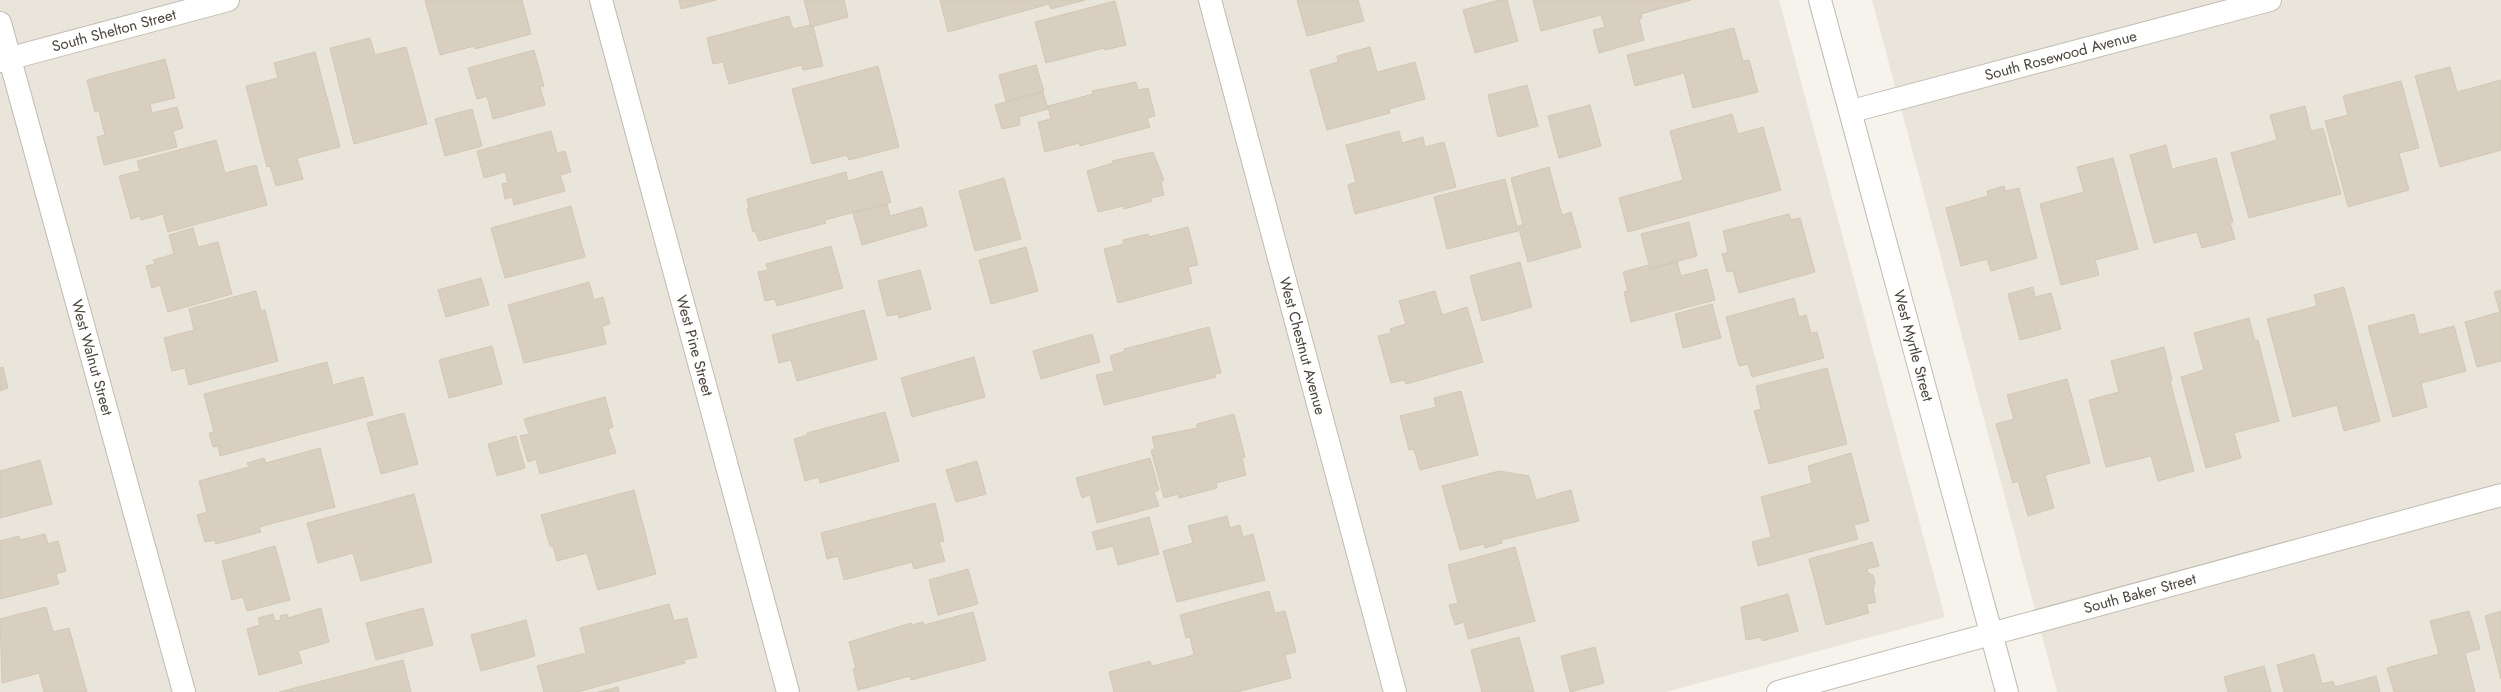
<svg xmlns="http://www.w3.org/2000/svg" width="2501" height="692" font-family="Jost,sans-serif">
  <rect width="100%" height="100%" fill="#f6f3ec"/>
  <path fill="#eae5da" d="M0,0H1779L1945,617L1666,692H0Z
    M1872,0H2501V692H2057Z"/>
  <path fill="#d8cfc1" stroke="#d3c7b4" d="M425,0H522L531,34L475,49L474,46L440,55Z
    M679,0H716L681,9Z
    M804,0H844L848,17L811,27Z
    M940,0H1085L1051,9L1049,4L948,32Z
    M1297,0H1358L1364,21L1307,36Z
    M1499,0H1507L1518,41L1475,53L1463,10Z
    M1533,0H1691L1641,14L1642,18L1639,19L1644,40L1599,53L1593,30L1605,27L1601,15L1541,31Z
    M1115,1L1126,45L1105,50L1104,48L1046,63L1035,22Z
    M789,16L793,29L810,25V27L813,26L823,66L803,70L802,65L729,84L723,62L713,64L707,38Z
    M1734,28L1743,61L1749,60L1758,92L1693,108L1684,73L1635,86L1627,55Z
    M370,38L375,55L406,47L427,124L354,144L330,48Z
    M1370,47L1377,72L1415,62L1425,99L1389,109L1390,113L1327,130L1310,70L1338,62L1337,56Z
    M534,50L544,86L540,87L545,105L493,119L487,96L477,99L468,68Z
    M315,52L340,147L297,158L303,179L276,186L270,166L267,167L246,86L278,78L274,63Z
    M165,59L175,98L150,104L152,113L177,107L183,128L173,131L177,147L104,165L97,137L105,135L99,111L95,112L87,80Z
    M1036,65L1044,91L1006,101L999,75Z
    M878,66L899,147L849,160L847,155L812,164L792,89Z
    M2450,67L2457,92L2501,80V150L2440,167L2415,76Z
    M2401,81L2419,148L2399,153L2409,190L2348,207L2325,121L2348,115L2343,96Z
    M1136,82L1138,90L1148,88L1155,116L1147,118L1150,127L1080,146L1079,143L1045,152L1038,122L1051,119L1048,106L1093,94L1092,91Z
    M1527,85L1538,126L1498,137L1488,95Z
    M1043,92L1048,109L1019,117L1020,125L1002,129L995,105Z
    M1590,105L1601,146L1559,158L1548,116Z
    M2305,106L2311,131L2323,128L2341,194L2249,218L2231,153L2277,140L2270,115Z
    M472,109L482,146L445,156L435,119Z
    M1732,114L1738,134L1763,127L1781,190L1628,232L1619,198L1683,180L1670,131Z
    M551,131L557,153L565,151L571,172L560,175L565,191L514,205L512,197L505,199L502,184L508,183L505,172L484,178L477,151Z
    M1399,131L1402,143L1423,137L1425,147L1444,142L1456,187L1355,214L1348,185L1356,182L1346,145Z
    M216,140L225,173L256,165L267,205L168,232L163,214L141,220L140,216L131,219L119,176L140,171L137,161Z
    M2166,145L2172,169L2216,158L2233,222L2230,223L2235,239L2202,248L2197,232L2154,243L2130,155Z
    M1153,152L1164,180L1161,181L1164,195L1151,198L1152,201L1124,209L1123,206L1098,212L1087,171L1113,163L1112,161Z
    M2113,158L2138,249L2095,260L2099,275L2061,285L2040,204L2084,192L2077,167Z
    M1549,167L1562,215L1571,212L1581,247L1528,262L1518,226L1523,225L1511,178Z
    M882,171L891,202L825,220L826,223L759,241L755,231L753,232L747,209L749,208L747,199L846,172L848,181Z
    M1004,178L1021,239L975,251L959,191Z
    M1505,179L1518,231L1447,249L1434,197Z
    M2004,186L2005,191L2019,188L2037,258L1991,271L1987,259L1961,266L1946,208L1988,196L1987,191Z
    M887,204L890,216L922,207L927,226L862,245L853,213Z
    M571,206L585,257L505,278L491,228Z
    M1789,214L1791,220L1800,218L1815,272L1739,293L1733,271L1727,272L1722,254L1728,252L1723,231Z
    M1689,222L1697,256L1650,269L1641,234Z
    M1188,227L1198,265L1188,267L1192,283L1118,303L1104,249L1124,244L1123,240L1148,234L1149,237Z
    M193,228L198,247L218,242L232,294L168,312L160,285L152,288L146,266L155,264L153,260L174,254L169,235Z
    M831,246L843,288L777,306L775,299L765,301L758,272L768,270L766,264Z
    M1026,247L1038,291L991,304L979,260Z
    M1520,262L1532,307L1482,321L1470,276Z
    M1677,262L1681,276L1707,269L1715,300L1631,322L1624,292L1628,291L1623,272L1649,265L1650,269Z
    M920,270L931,309L899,318L898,314L887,316L878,281Z
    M481,278L489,305L446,317L438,290Z
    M589,282L594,300L603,297L610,324L602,326L606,344L524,363L508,305Z
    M2033,287L2035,297L2051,293L2061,329L2020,340L2008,294Z
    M2344,287L2380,421L2344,431L2337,405L2293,417L2267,319L2317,306L2314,295Z
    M2501,290V361L2477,367L2465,322L2500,312L2494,292Z
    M256,291L261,311L265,310L278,361L189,385L185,368L172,371L164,338L194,330L189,309Z
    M1435,291L1442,315L1467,307L1483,362L1406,384L1404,380L1391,383L1378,336L1391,333L1390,329L1406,324L1399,301Z
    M1794,298L1799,317L1806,315L1811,333L1817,332L1824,358L1752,377L1748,364L1739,366L1726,317Z
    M1712,304L1721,338L1683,348L1675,314Z
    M864,310L877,359L797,381L791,360L779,363L772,335Z
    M2414,314L2419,335L2454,326L2466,371L2421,383L2427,407L2393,417L2368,326Z
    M2249,318L2255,341L2258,340L2279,421L2234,433L2241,458L2206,468L2181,377L2204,370L2194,333Z
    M1209,327L1221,373L1215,374L1216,377L1104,405L1096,375L1114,371L1110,356L1125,351L1124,349Z
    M1092,334L1100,362L1041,379L1033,351Z
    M492,346L502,384L449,398L439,360Z
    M2164,347L2172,380L2170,381L2194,471L2158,481L2151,456L2106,467L2089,400L2119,392L2111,361Z
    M974,357L985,397L912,417L901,378Z
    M327,362L333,385L363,377L373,415L220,456L218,446L213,447L209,433L214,432L204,394Z
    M3,367L8,388L0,391V368Z
    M1827,368L1847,444L1769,464L1754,411L1761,409L1756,386Z
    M2067,379L2090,463L2045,475L2054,508L2028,516L2018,481L2013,483L1996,424L2014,419L2007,395Z
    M1461,391L1478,455L1420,470L1414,449L1409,450L1400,416L1436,407L1434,398Z
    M605,397L613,427L608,429L616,453L540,474L536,459L528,462L520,436L529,434L524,419Z
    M885,412L899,461L820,483L819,477L805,481L794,439L808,435L807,433Z
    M404,413L418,464L381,474L367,423Z
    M1234,414L1245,457L1242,458L1246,475L1216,483L1217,488L1179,498L1178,494L1164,498L1151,450L1155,449L1152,437L1197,428V424Z
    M516,436L525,468L497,476L488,444Z
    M320,448L335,507L259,527L261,532L216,544L215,540L205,542L197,515L207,512L199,481L249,467L247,463L264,458L266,463Z
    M1851,453L1869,521L1854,525L1858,539L1758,566L1752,542L1771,537L1761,497L1812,483L1808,466Z
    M1150,458L1159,490L1154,492L1159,506L1097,523L1090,495L1082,498L1076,478Z
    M40,460L52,504L0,518V471Z
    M977,461L986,494L956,502L946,470Z
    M1499,471L1529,476L1536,500L1571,490L1579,521L1501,540L1502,543L1485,548L1484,544L1460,550L1442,486Z
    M634,490L656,574L598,590L587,553L557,561L553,546H550L541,515Z
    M414,494L432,562L361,581L353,553L318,563L307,523Z
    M935,503L944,541L939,542L945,561L914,569L912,562L844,580L838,556L827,559L821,533Z
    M1227,516L1230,528L1240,525L1243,537L1253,534L1265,580L1177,602L1163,551L1193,543L1188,526Z
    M1149,517L1159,554L1118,565L1113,546L1097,550L1092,532Z
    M45,534L48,544L58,541L66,571L56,574L59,584L0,599V541L19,536L20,540Z
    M1872,542L1879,566L1867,569L1868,573L1873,575L1875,583L1873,589L1876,602L1866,604L1869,613L1826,625L1809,559Z
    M275,546L290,600L247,611L243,597L232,600L222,561Z
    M1515,547L1535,621L1468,639L1464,622L1455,625L1449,605L1458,603L1448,565Z
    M968,569L978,604L938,615L929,580Z
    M1269,591L1275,613L1285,611L1296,652L1285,655L1291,678L1237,692H1114L1109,672L1150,661L1152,666L1194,655L1190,637L1186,638L1180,615Z
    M1788,594L1798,631L1762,641L1761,637L1746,640L1741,607Z
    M669,604L674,621L687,618L697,657L684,660L685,663L577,692H544L537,666L586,653L580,628Z
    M46,607L53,632L69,628L87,692H44L39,673L2,683L0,619Z
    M321,608L329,642L298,651L302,663L259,675L247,629L260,625L258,618L273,614L275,621L281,620L280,616L287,614L288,618Z
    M423,608L433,645L376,660L366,623Z
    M2469,611L2480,649L2465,653L2475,692H2394L2387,668L2439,654L2430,621Z
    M2501,611V679L2485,616Z
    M973,612L986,660L911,680L910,676L858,690L853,669H856L849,642L911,623L912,625L923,622L924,625Z
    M526,620L535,656L481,671L471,635Z
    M1519,637L1534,692H1482L1471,650Z
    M1595,647L1604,683L1570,692L1561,656Z
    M2314,654L2322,684L2333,681L2335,687L2376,676L2380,692H2284L2277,665Z
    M403,660L411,692H279Z
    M2264,666L2271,692H2228L2224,677Z
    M618,687L619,692H598Z"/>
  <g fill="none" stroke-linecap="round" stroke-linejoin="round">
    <defs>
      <g id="street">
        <path id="s1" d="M601,0L788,692"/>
        <path id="s2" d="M1210,0L1395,692"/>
        <path id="s3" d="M1820,0L2007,692"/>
        <path id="s4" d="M0,23L184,692"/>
        <path id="s5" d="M0,61L228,0"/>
        <path id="s6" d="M1852,111L2270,0"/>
        <path id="s7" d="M1778,692L2501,495"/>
      </g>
    </defs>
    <use href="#street" stroke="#c2bbae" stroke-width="24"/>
    <use href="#street" stroke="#fff" stroke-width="22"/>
  </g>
  <g text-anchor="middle" stroke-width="3" stroke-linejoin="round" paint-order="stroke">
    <g font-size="15" fill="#4b4439" stroke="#fff">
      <text dy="5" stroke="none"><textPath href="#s5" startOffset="118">South Shelton Street</textPath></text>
      <text dy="5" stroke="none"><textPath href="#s6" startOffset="216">South Rosewood Avenue</textPath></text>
      <text dy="5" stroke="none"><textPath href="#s1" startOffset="358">West Pine Street</textPath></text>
      <text dy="5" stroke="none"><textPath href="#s2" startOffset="358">West Chestnut Avenue</textPath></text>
      <text dy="5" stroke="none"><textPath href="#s3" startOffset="358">West Myrtle Street</textPath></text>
      <text dy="5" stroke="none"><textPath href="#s4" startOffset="347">West Walnut Street</textPath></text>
      <text dy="5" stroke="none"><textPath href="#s7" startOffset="375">South Baker Street</textPath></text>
    </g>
  </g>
</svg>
